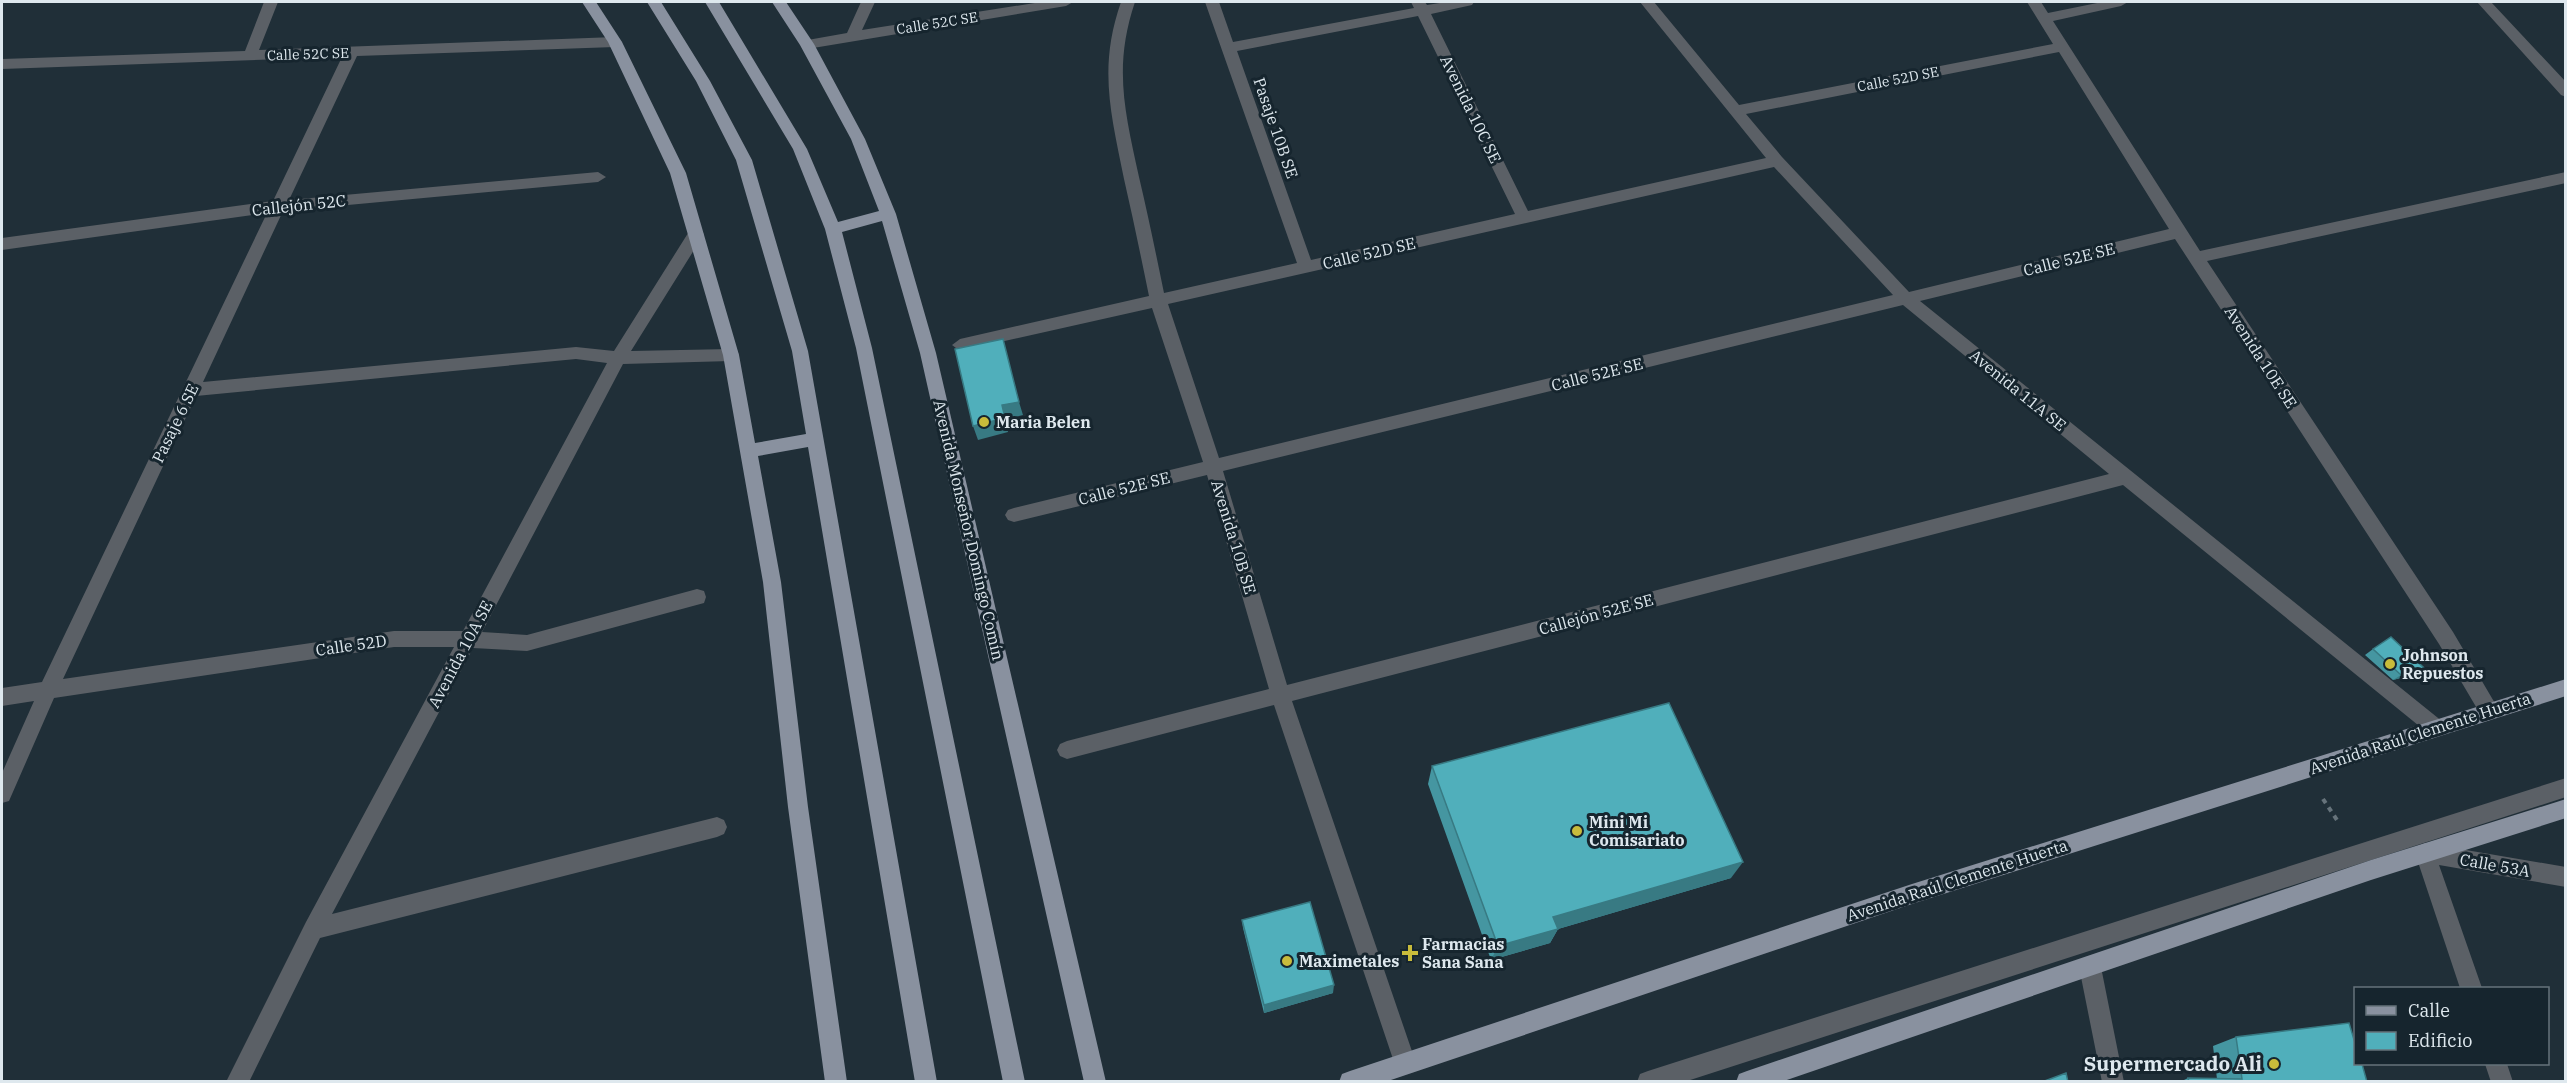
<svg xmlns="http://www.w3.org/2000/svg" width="2567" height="1083" font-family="'IBM Plex Serif',serif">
  <rect width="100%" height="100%" fill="#202f38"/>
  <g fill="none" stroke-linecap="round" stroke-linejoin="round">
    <path stroke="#66737b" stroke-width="4" stroke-dasharray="5 5" stroke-linecap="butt" d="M2323,799L2339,823"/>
    <path fill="#5b6066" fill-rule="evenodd" d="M264,2H278L259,50L615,37L622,42L615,47L357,56L289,200L598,172L606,177L598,182L283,211L203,382L576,347L614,351L690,230L696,228L704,234L631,351L731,349L737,350L739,355L737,360L731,361L623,364L482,632L527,635L697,589L704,591L706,597L704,603L527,651L473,648L332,914L717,817L724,820L727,827L724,834L717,837L320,938L249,1082H226L306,922L454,647H394L54,698L9,801L2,803V773L34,701L2,706V688L42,682L267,213L2,250V238L273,201L342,57L2,69V59L245,51ZM576,359L607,363L463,631H394L63,679L196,396Z
      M861,2H875L862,30L1041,2H1073L1066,6L807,49L802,47V41L847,33Z
      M1121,2H1135C1113,67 1125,112 1139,177C1148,215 1156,254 1164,293L1297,263L1205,2H1219L1233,42L1414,8L1411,2H1425L1427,5L1446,2H1474L1472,5L1431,14L1528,211L1766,158L1640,2H1654L1739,105L2053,44L2027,2H2041L2048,13L2102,2H2128L2121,6L2053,21L2200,251L2566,172V183L2207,261L2453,632L2496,705L2499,711L2496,717L2489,720L2482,717L2439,644L2175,239L1920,301L2443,722L2446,728L2443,734L2436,737L2429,734L2123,485L1292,701L1416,1063L1413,1071L1405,1074L1397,1071L1274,705L1067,759L1060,756L1057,750L1060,744L1067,741L1269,689L1207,475L1014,522L1008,520L1005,515L1008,510L1014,508L1203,462L1152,308L960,351L952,345L960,339L1149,296C1141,257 1133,218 1124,179C1111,113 1098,68 1121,2ZM1418,16L1515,214L1311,260L1237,51ZM2059,52L2169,229L1909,292L1782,157L1746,114ZM1774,167L1893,295L1219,458L1168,304ZM1903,305L2109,474L1287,685L1223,471Z
      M2477,2H2491L2566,82V97L2561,95Z
      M2566,778V797L1684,1082H1637L1640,1074L1648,1071Z
      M2425,843L2566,867V887L2439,865L2482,988H2460L2415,853L2418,846Z
      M2090,956L2098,959L2101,967L2124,1082H2102L2079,967L2082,959Z
      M2485,1064H2507L2513,1082H2491Z"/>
    <path fill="#89919f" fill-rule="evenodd" d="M582,2H596L622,42L686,173L739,355L755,443L806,434L792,351L736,160L696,81L647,2H661L710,81L752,160L808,351L937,1082H915L808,447L758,456L781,582L808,807L847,1082H825L788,807L763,582L723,355L670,173L608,42Z
      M705,2H719L807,149L838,222L879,211L851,139L800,45L772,2H786L814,44L865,139L896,214L936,353L1106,1082H1084L920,353L882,221L842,232L872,348L1025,1082H1003L856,348L825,229L793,149Z
      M2566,679V696L1912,904L1385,1082H1339L1342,1074L1350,1071L1912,884Z
      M2566,799V818L2371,880L1781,1082H1736L1739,1074L1747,1071L2371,860Z"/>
  </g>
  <path fill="#4596a1" d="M2373,649L2424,668L2415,674L2393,680L2365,655Z
    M1432,766L1731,878L1558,929L1550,943L1491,960L1428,784Z
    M1242,920L1333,993L1264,1013L1243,928Z
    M2236,1037L2367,1082H2180L2188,1078L2217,1079L2213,1046Z"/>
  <path fill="#387a83" d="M1019,402L1023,415L1006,419L1008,432L978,440L973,426L1002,405Z
    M2424,668L2415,674L2393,680L2401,675Z
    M1743,862L1731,878L1558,929L1550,943L1491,960L1498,946L1553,917Z
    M1334,985L1333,993L1264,1013V1005Z"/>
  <path fill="#50afbb" stroke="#387a83" stroke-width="1.5" d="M1003,339L1019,402L1002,405L1005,418L973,426L955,349Z
    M2391,637L2424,668L2401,675L2373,649Z
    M1669,703L1743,862L1553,917L1558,929L1498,946L1432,766Z
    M1310,902L1334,985L1264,1005L1242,920Z
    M2349,1023L2355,1043V1064H2362L2367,1082H2189L2188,1078L2242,1079L2236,1037Z
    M2066,1073L2068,1082H2042Z"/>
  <g fill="#c8bb3b" stroke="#16252e" stroke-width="2">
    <circle cx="984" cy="422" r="6"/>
    <circle cx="2390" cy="664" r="6"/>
    <circle cx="1577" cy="831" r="6"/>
    <path d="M1407 944h6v6h6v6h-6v6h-6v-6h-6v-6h6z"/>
    <circle cx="1287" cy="961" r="6"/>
    <circle cx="2274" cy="1064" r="6"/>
  </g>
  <g text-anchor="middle" stroke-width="6" stroke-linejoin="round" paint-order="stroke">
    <g font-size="14" fill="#dee8ee" stroke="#16252e">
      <text transform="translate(937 23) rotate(-9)" y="5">Calle 52C SE</text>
      <text transform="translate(308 54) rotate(-2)" y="5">Calle 52C SE</text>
      <text transform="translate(1898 79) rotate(-11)" y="5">Calle 52D SE</text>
    </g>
    <g font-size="16" fill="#dee8ee" stroke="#16252e">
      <text transform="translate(1471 109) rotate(64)" y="6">Avenida 10C SE</text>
      <text transform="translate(1276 128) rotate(71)" y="6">Pasaje 10B SE</text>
      <text transform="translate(299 205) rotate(-6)" y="6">Callejón 52C</text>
      <text transform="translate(1369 253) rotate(-13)" y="6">Calle 52D SE</text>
      <text transform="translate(2069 259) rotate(-14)" y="6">Calle 52E SE</text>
      <text transform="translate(2261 357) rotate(57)" y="6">Avenida 10E SE</text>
      <text transform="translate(1597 374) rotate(-14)" y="6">Calle 52E SE</text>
      <text transform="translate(2018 390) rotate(39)" y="6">Avenida 11A SE</text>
      <text transform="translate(175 423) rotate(-64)" y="6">Pasaje 6 SE</text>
      <text transform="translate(1124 488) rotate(-14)" y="6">Calle 52E SE</text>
      <text transform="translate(969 530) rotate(77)" y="6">Avenida Monseñor Domingo Comín</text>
      <text transform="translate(1234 537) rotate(73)" y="6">Avenida 10B SE</text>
      <text transform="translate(1596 614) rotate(-15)" y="6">Callejón 52E SE</text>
      <text transform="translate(351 645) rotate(-8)" y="6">Calle 52D</text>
      <text transform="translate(460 654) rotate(-62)" y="6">Avenida 10A SE</text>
      <text transform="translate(2420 733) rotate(-18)" y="6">Avenida Raúl Clemente Huerta</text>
      <text transform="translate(2495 865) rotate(10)" y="6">Calle 53A</text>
      <text transform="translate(1957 880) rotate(-18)" y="6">Avenida Raúl Clemente Huerta</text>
    </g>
    <g font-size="16" font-weight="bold" fill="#dee8ee" stroke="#16252e" text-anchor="start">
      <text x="996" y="428">Maria Belen</text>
      <text x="2402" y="661">Johnson<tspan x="2402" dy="18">Repuestos</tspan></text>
      <text x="1589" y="828">Mini Mi<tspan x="1589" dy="18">Comisariato</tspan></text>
      <text x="1422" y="950">Farmacias<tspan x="1422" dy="18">Sana Sana</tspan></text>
      <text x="1299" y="967">Maximetales</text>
    </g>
    <g font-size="20" font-weight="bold" fill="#dee8ee" stroke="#16252e" text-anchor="end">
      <text x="2262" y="1071">Supermercado Ali</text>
    </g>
  </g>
  <rect width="2567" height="1083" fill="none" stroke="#dee8ee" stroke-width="6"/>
  <rect x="2354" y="987" width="195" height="78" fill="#16252e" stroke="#66737b" stroke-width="1.5"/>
  <rect x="2366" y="1006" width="30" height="9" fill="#89919f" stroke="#66737b" stroke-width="1.5"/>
  <text x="2408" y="1017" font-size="18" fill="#dee8ee">Calle</text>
  <rect x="2366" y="1032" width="30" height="18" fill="#50afbb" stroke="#66737b" stroke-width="1.5"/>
  <text x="2408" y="1047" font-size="18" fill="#dee8ee">Edificio</text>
</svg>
